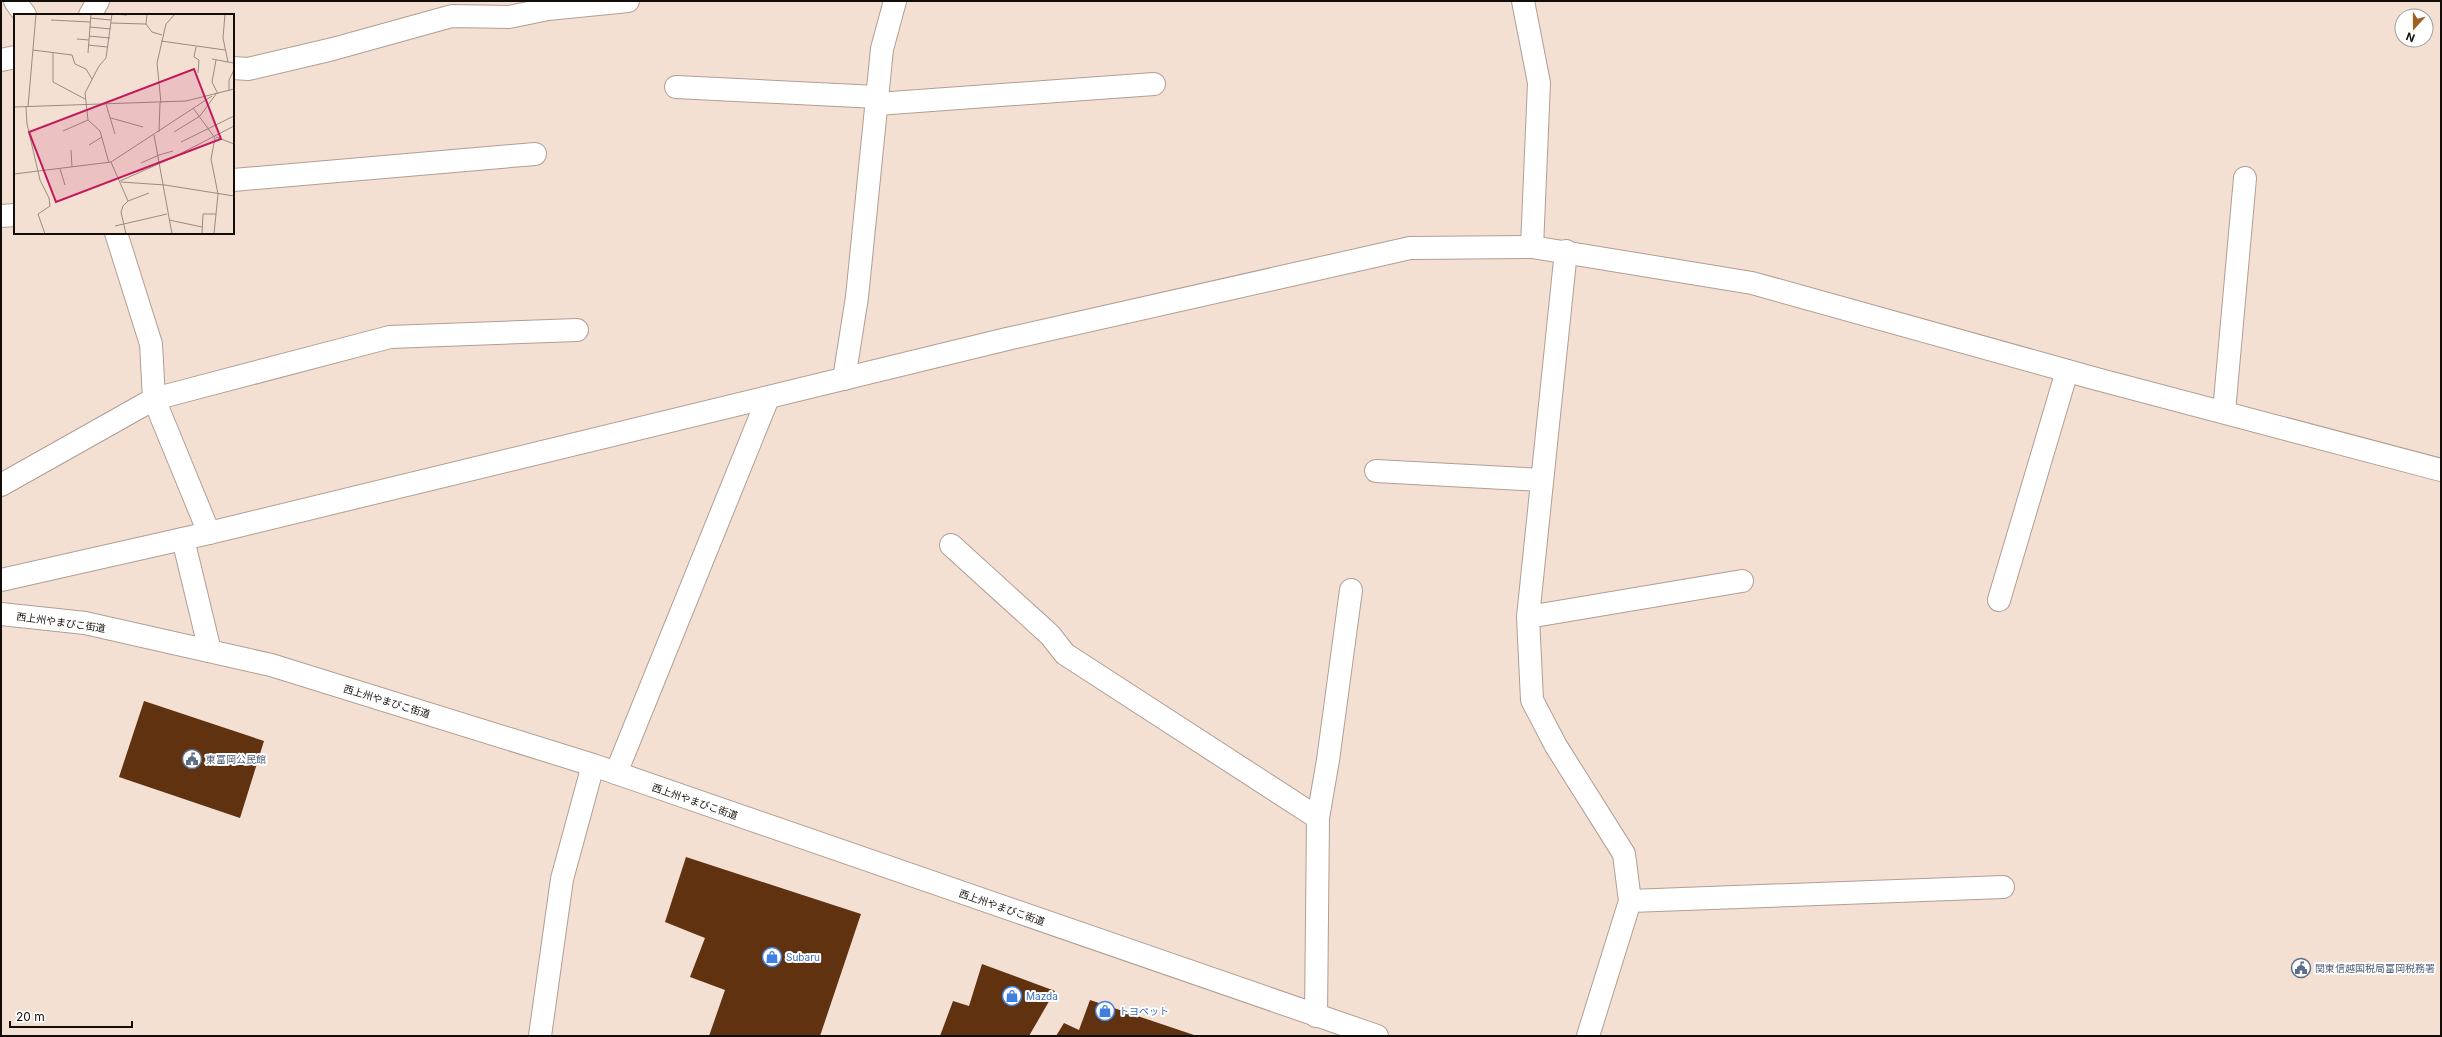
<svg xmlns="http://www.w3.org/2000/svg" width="2442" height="1037" font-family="Inter,'Noto Sans JP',sans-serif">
  <rect width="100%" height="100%" fill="#f4dfd3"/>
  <path fill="#603210" d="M144,701L264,741L240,818L119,777Z
    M686,857L861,914L820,1036H709L725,990L690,977L705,938L665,922Z
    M982,964L1055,991L1029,1036H940L953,1001L969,1006Z
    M1090,1000L1197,1036H1056L1064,1023L1079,1030Z"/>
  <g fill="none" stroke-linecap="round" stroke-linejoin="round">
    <defs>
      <path id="street" d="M15,1L25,15
        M1523,1L1539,83L1532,247
        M90,15L98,1
        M1,60L15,57
        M233,68L248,69L333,49L452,16L509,17L548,9L628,1
        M676,87L877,97
        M877,104L1154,84
        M233,180L535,154
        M1,216L15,215
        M116,233L151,344L154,399L209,533
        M1566,251L1528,617L1532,700L1556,746L1624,854L1630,901L1588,1036
        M844,379L857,297L882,49L895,1
        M2224,412L2245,178
        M1376,471L1542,480
        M1,485L154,399L390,337L577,330
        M183,539L210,651
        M951,545L1050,635L1065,654L1318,818
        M1999,600L2067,371
        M1528,617L1742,581
        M616,773L768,398
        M1630,901L2003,887
        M1316,1016L1318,818L1328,760L1351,590
        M540,1036L562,879L593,765"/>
      <path id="secondary" d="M1,580L209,533L1007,339L1410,248L1532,247L1752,283L2093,378L2441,470"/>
      <path id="highway" d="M1,614L85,623L271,665L593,765L1377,1036"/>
    </defs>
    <use href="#street" stroke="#b19e93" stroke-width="24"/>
    <use href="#secondary" stroke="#b19e93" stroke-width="24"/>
    <use href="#highway" stroke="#b19e93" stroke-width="24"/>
    <use href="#street" stroke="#fff" stroke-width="22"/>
    <use href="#secondary" stroke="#fff" stroke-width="22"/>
    <use href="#highway" stroke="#fff" stroke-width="22"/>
  </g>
  <defs>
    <symbol id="civic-ring" viewBox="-11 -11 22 22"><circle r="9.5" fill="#fff" stroke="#5c6f8a" stroke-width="1.5"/><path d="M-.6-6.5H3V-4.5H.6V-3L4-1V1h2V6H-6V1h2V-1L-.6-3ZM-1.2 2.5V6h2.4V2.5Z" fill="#5c6f8a"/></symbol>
    <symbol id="shop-ring" viewBox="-11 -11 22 22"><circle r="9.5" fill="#fff" stroke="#3f7fe0" stroke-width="1.5"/><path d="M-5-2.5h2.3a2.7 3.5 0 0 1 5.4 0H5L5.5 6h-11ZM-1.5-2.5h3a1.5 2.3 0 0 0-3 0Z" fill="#3f7fe0"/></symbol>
  </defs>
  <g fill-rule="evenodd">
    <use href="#civic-ring" x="181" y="748" width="22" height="22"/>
    <use href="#shop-ring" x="761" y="946" width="22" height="22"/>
    <use href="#civic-ring" x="2290" y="957" width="22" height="22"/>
    <use href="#shop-ring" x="1001" y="985" width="22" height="22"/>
    <use href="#shop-ring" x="1094" y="1000" width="22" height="22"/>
  </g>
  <g text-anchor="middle" stroke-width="4" stroke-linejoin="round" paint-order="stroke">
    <g font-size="10" fill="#130d09" stroke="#fff">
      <text transform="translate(61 622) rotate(8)" y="4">西上州やまびこ街道</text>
      <text transform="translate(387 701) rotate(17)" y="4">西上州やまびこ街道</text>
      <text transform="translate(695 801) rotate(19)" y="4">西上州やまびこ街道</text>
      <text transform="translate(1002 907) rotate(19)" y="4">西上州やまびこ街道</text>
    </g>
    <g font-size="10" fill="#4e5e75" stroke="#fff" text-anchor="start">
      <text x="206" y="763">東富岡公民館</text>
      <text x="2315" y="972">関東信越国税局富岡税務署</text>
    </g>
    <g font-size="10" fill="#366cbe" stroke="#fff" text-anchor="start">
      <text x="786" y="961">Subaru</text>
      <text x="1026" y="1000">Mazda</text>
      <text x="1119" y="1015">トヨペット</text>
    </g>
  </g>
  <g transform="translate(14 14)">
    <rect width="220" height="220" fill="#f4dfd3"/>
    <path fill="none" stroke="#9a8b82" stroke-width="1" d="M98,0L113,1M133,0L132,10L138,18L148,21M211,0L209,24L214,48L220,49M76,4L97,6M37,6L76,8M97,9L132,10M76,13L97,15M75,22L96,24M63,25L75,26M147,27L211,36M74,31L93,33M182,33L180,43L185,46L184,59M19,36L58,41L61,50L72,55L78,65M39,38V68L71,85M74,39L77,0M198,45L214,48M202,46L198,68L204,80M215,77V66L220,56M147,89L143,49L152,10L161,0M92,90L101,120M0,93L172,87L220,75M12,93L13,110L26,166L35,184L36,192L24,200L31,220M14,93L22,0M179,94L201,124L197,145L204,180L200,220M97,104L129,113M49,117L74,106M145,118L146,89M160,118L186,102L202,80M140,121L158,220M202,123L220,130M167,128L220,102M75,131L88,123M57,136L58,153M145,141L159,137M97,148L114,187L109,192L107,198L112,220M95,149L86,117L74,106L71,79L85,52L92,44L98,0M127,149L145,141M46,155L51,171M0,160L97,148L198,82M106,167L158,144L220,112M107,168L151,171L220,182M114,187L135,179M155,206L188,213M101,212L153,200M188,220L189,200H202"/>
    <path fill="#c2185b" fill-opacity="0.15" stroke="#c2185b" stroke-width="2" d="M180,55L207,125L42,188L15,118Z"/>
    <rect width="220" height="220" fill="none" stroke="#130d09" stroke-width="2"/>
  </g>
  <rect width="2442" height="1037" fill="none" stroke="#130d09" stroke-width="4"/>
  <g transform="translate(2414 28) rotate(201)"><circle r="19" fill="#ffffff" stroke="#a19e9d"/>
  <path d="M0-3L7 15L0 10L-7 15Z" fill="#9c6021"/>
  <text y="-6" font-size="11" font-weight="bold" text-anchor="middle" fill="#130d09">N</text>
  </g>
  <path d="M10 1021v6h122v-6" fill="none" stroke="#130d09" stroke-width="2"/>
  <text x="16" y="1021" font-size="12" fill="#130d09" stroke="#ffffff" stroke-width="3" paint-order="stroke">20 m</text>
</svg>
